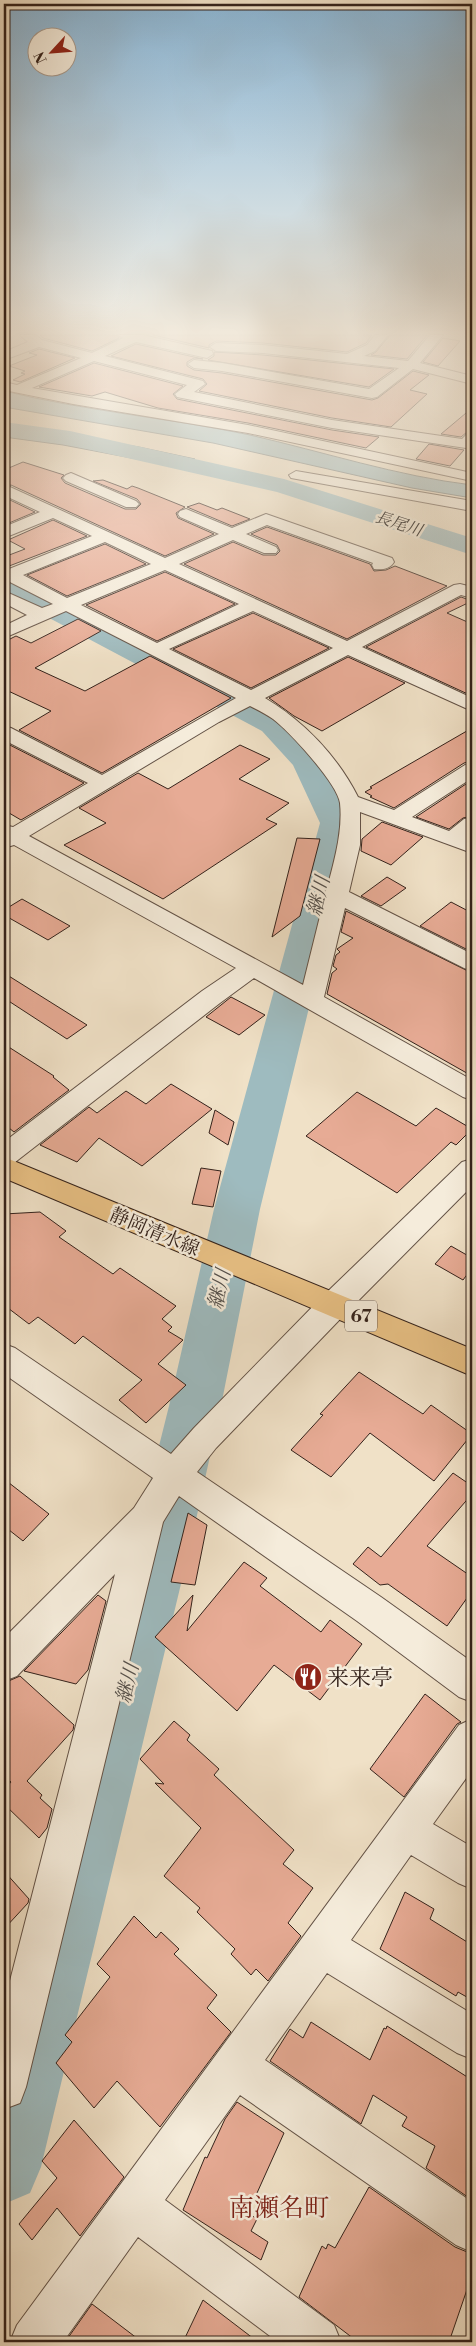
<svg xmlns="http://www.w3.org/2000/svg" width="476" height="2346" font-family="'Libre Bodoni','Noto Serif JP',serif">
  <rect width="100%" height="100%" fill="#f0e1c7"/>
  <filter id="stains"><feTurbulence type="fractalNoise" baseFrequency=".004" numOctaves="4"/><feColorMatrix values="0 0 0 0 .2 0 0 0 0 .09 0 0 0 0 .02 0 0 0 .5 -.17"/></filter>
  <radialGradient id="worn" r=".72"><stop offset=".6" stop-color="#630" stop-opacity="0"/><stop offset="1" stop-color="#630" stop-opacity=".3"/></radialGradient>
  <path fill="#9ebbbf" stroke="#747e7d" d="M4,391C85,411 169,418 250,435C324,452 397,476 472,485V498L412,488L213,443L4,407Z
    M4,425L139,447L195,459L184,468L63,445L4,437Z"/>
  <g fill="none" stroke-linecap="round" stroke-linejoin="round">
    <path fill="#9ebbbf" fill-rule="evenodd" d="M4,422L70,431L284,479L472,538V555L277,492L70,445L4,436Z
      M4,575L14,577L284,717L324,762L354,823L260,1209L221,1406L192,1538L41,2167L30,2193L4,2204V2030L136,1538L169,1406L214,1209L320,823L293,765L262,731L4,594Z"/>
  </g>
  <path fill="#e7ab95" stroke="#34221b" d="M40,335H116L119,338L92,351L43,338Z
    M153,335H372L366,343L347,352L263,343L216,341L209,345V348Z
    M390,335H427L407,359L371,355L376,352Z
    M443,338L460,341L438,366L423,362Z
    M136,344L203,359L194,358L187,362V366L194,370L222,373L372,400L378,398L413,371L429,375L410,390L427,394L391,427L332,418L199,391L207,384L203,379L111,356Z
    M39,349L75,358L20,382L13,380L25,374L21,373L25,371L9,366L37,355L29,353Z
    M214,352L263,355L394,369L369,387L208,360L214,356Z
    M94,363L183,386L173,394L177,399L332,430L379,437L366,448L248,423L158,408L105,392L92,396L39,387Z
    M472,408V431L467,432L461,437L441,434Z
    M429,444L464,450L450,466L416,459Z
    M23,462L64,475L61,478L65,483L125,509H136L141,504L137,499L93,481L103,480L127,489L132,486L138,488L185,507L176,513L178,518L214,534L165,556L11,485L4,487V470Z
    M10,500L35,512L9,523L4,520V502Z
    M199,503L217,510L222,508L250,519L232,526L187,507Z
    M53,520L87,536L4,568V557L25,549L8,540Z
    M267,527L370,564L374,571L386,570L395,566L447,586L347,639L184,564L233,542L263,555H276L280,551L277,545L251,534Z
    M105,544L146,564L67,596L27,575Z
    M165,572L235,604L157,641L86,605Z
    M461,597L472,601L447,613L472,624V696L366,647Z
    M253,613L329,648L251,688L173,649Z
    M78,619L101,631L35,668L85,691L150,656L231,698L102,773L19,730L51,711L4,689V642L16,636L31,643Z
    M348,657L405,683L322,731L294,716L269,698Z
    M472,728V761L464,763L394,808L370,797L372,796L365,792L372,788L370,787Z
    M4,742L84,783L21,820L4,810Z
    M240,745L270,759L239,779L289,803L266,819L277,824L163,899L64,845L106,823L79,808L138,773L168,789Z
    M472,780V816L463,818L449,829L416,817Z
    M382,822L423,837L391,865L361,851L362,839Z
    M297,838L320,839L300,916L272,937Z
    M387,877L406,888L381,906L361,896Z
    M22,899L70,926L48,940L4,915V910Z
    M451,902L472,913V952L420,926Z
    M346,911L472,973V1076L327,994L332,973L337,969L333,966L336,955L340,952L337,949L353,938L341,932Z
    M4,973L87,1025L67,1039L4,998Z
    M231,997L265,1015L239,1035L206,1017Z
    M4,1044L54,1076L53,1077L69,1090L14,1132L4,1124Z
    M171,1084L212,1109L142,1166L99,1138L77,1162L40,1145L89,1107L97,1113L126,1091L146,1104Z
    M357,1092L416,1126L436,1108L472,1129L456,1145L451,1142L397,1193L306,1136Z
    M215,1110L234,1122L228,1145L209,1133Z
    M201,1168L221,1171L213,1207L192,1204Z
    M40,1212L66,1231L59,1237L113,1274L120,1268L176,1306L162,1319L172,1327L168,1331L183,1340L158,1364L186,1385L146,1423L119,1400L142,1380L83,1336L75,1344L38,1317L29,1324L4,1305V1214Z
    M451,1246L472,1258V1268L463,1280L435,1264Z
    M359,1372L423,1414L431,1405L472,1434L434,1481L370,1433L331,1477L291,1450L323,1415L320,1414Z
    M453,1473L472,1486V1494L427,1546L472,1577V1591L447,1626L388,1584L380,1585L353,1564L368,1547L381,1557Z
    M4,1479L49,1514L23,1541L4,1526Z
    M188,1513L207,1525L195,1585L171,1582Z
    M244,1562L267,1578L260,1586L321,1632L330,1620L362,1644L320,1700L274,1665L237,1711L155,1637L193,1595L187,1631Z
    M98,1595L106,1601L88,1670L76,1684L24,1671Z
    M20,1676L74,1725L73,1730L27,1781L42,1795L40,1798L52,1809L47,1828L39,1838L4,1804V1790L11,1782L4,1775V1683Z
    M425,1694L461,1722L457,1724L404,1797L370,1769Z
    M174,1721L190,1735L187,1740L219,1769L214,1775L294,1850L283,1864L313,1888L288,1923L301,1936L268,1981L256,1969L251,1975L231,1954L235,1949L197,1912L200,1908L164,1876L201,1828L155,1783L164,1784L140,1759Z
    M4,1871L29,1899L28,1903L4,1929Z
    M405,1892L434,1909L430,1919L472,1945V2000L458,1992L456,1996L380,1949Z
    M134,1916L156,1938L161,1932L179,1949L174,1954L217,1995L207,2008L231,2032L160,2127L117,2081L94,2108L56,2063L72,2042L65,2035L110,1977L97,1964Z
    M311,2022L370,2060L384,2028L386,2029L387,2026L472,2080V2200L426,2168L435,2146L402,2126L407,2117L373,2095L361,2124L270,2061L290,2029L303,2038Z
    M237,2102L284,2133L248,2213L257,2219L251,2231L268,2242L261,2260L183,2210L205,2157L207,2158L225,2119Z
    M74,2120L124,2177L80,2236L57,2208L32,2240L19,2224L57,2178L42,2161Z
    M369,2187L455,2247L472,2254V2275L449,2342H358L299,2297L322,2246L326,2249L328,2244L335,2248Z
    M203,2300L258,2342H183Z
    M92,2304L142,2342H65Z"/>
  <g fill="none" stroke-linecap="round" stroke-linejoin="round">
    <defs>
      <path id="minor" d="M20,335H35L42,340L92,353L123,338L118,335H143L212,351L213,354L207,358L136,342L105,356L203,381L205,384L194,392L332,420L462,439L467,434L472,433V446L466,448L332,428L177,397L175,394L187,385L94,361L32,388L248,425L472,473V481L248,433L73,404L4,390V382L17,385L81,358L39,347L4,360V352L28,342Z
        M375,335H388L375,351L364,356L408,361L430,335H443L420,363L472,376V384L413,369L377,397L372,398L222,371L194,368L188,364L194,360L222,363L369,389L399,368L263,353L216,351L210,347L216,343L263,345L347,354L367,345Z
        M296,471L472,501V511L291,478L289,475Z
        M71,473L136,501L139,504L136,507H126L66,481L63,478L66,475Z
        M10,487L165,558L219,534L180,517L178,514L180,511L186,509L232,528L266,514L392,558L394,562C390,569 382,570 374,569L372,565L373,563L267,525L246,534L276,547L278,550L276,553H264L233,540L179,564L347,641L454,585L460,584L472,587V598L461,595L362,647L472,698V711L348,655L265,698C304,721 338,757 358,797L394,810L465,765L472,763V778L412,817L449,831L464,819L472,818V834L467,838L472,840V853L360,812V845L349,892L472,954V971L464,968L345,908L324,997L472,1080V1100L463,1097L254,978L220,1003L14,1163L4,1166V1142L202,991L236,968L14,845L4,848V825L13,827L88,783L4,740V726L11,728L102,775L236,698L66,611L4,638V626L27,615L4,603V591L42,608L53,604L4,579V571L92,536L53,518L4,538V527L40,512L10,498L4,500V489ZM105,542L151,564L67,598L23,575ZM165,570L239,604L157,643L81,605ZM253,611L333,648L251,690L169,649ZM250,706C258,710 266,714 273,719C290,732 337,783 340,803C343,832 334,861 327,889L324,894L325,896L303,985L29,836L219,722Z
        M472,1159V1186L346,1313L216,1448L197,1472L381,1597L472,1662V1702L459,1697L357,1621L179,1496L163,1522L26,2087L20,2103L4,2109V2004L115,1574L17,1676L4,1681V1638L134,1508L153,1478L4,1374V1344L15,1348L171,1454L194,1428L324,1295L462,1162Z
        M472,1719V1770L433,1824L472,1847V1889L458,1883L411,1855L351,1940L472,2014V2059L457,2053L327,1973L265,2060L472,2202V2252L456,2245L240,2095L165,2200L334,2325L341,2342H278L138,2237L63,2342H10L17,2325L459,1725Z"/>
      <path id="major" d="M4,1157L472,1349V1376L4,1178Z"/>
    </defs>
    <use href="#minor" stroke="#635246" stroke-width="2"/>
    <use href="#major" stroke="#34221b" stroke-width="2"/>
    <use href="#minor" fill="#f5ecdb" fill-rule="evenodd"/>
    <use href="#major" fill="#e8c084" fill-rule="evenodd"/>
  </g>
  <linearGradient id="sky" x2="0" y2="1"><stop stop-color="#8ab7d8"/><stop offset="0.5" stop-color="#f8f2e6"/><stop offset="1" stop-color="#f8f2e6" stop-opacity="0"/></linearGradient>
  <rect width="476" height="664" fill="url(#sky)"/>
  <defs>
    <symbol id="restaurant-disc" viewBox="-11 -11 22 22"><circle r="9.5" fill="#8f2418" stroke="#f5ecdb"/><path d="M-5-6h1v4h1v-4h1v4h1v-4h1v5L-1.5 .5V6h-2V.5L-5-1ZM5-6V6H3V1.5H1.5Q1.5-4 5-6Z" fill="#fff"/></symbol>
  </defs>
  <g fill-rule="evenodd">
    <use href="#restaurant-disc" x="292" y="1661" width="32" height="32"/>
  </g>
  <g text-anchor="middle" stroke-width="5" stroke-linejoin="round" paint-order="stroke">
    <g font-size="16" font-style="italic" fill="#54504c" stroke="#f5ecdb">
      <text transform="translate(399 523) rotate(18)" y="6">長尾川</text>
    </g>
    <rect fill="#f5ecdb" stroke="#6e5f55" stroke-width="1" x="345" y="1300.5" width="32" height="31" rx="4"/>
    <g font-size="18" font-weight="bold" fill="#34221b">
      <text x="361" y="1322">67</text>
    </g>
    <g font-size="19" fill="#34221b" stroke="#f5ecdb">
      <text transform="translate(155 1231) rotate(23)" y="7">静岡清水線</text>
    </g>
    <g font-size="20" font-style="italic" fill="#54504c" stroke="#f5ecdb">
      <text transform="translate(318 896) rotate(-76)" y="7">継川</text>
      <text transform="translate(219 1289) rotate(-77)" y="7">継川</text>
      <text transform="translate(127 1683) rotate(-76)" y="7">継川</text>
    </g>
    <g font-size="22" fill="#34221b" stroke="#f5ecdb" text-anchor="start">
      <text x="327" y="1685">来来亭</text>
    </g>
    <g font-size="25" fill="#7a1f14" stroke="#f5ecdb">
      <text x="279" y="2216">南瀬名町</text>
    </g>
  </g>
  <rect width="476" height="2346" fill="none" stroke="#f0e1c7" stroke-width="20"/>
  <rect x="5" y="5" width="466" height="2336" fill="none" stroke="#34221b" stroke-width="2.5"/>
  <rect x="10" y="10" width="456" height="2326" fill="none" stroke="#34221b"/>
  <g transform="translate(52 52) rotate(244)"><circle r="24" fill="#f5ecdb" stroke="#a89b8e"/>
  <path d="M0-4L9 19L0 12L-9 19Z" fill="#8f2418"/>
  <text y="-8" font-size="14" font-weight="bold" text-anchor="middle" fill="#34221b">N</text>
  </g>
  <rect width="100%" height="100%" filter="url(#stains)"/>
  <rect width="100%" height="100%" fill="url(#worn)"/>
</svg>
